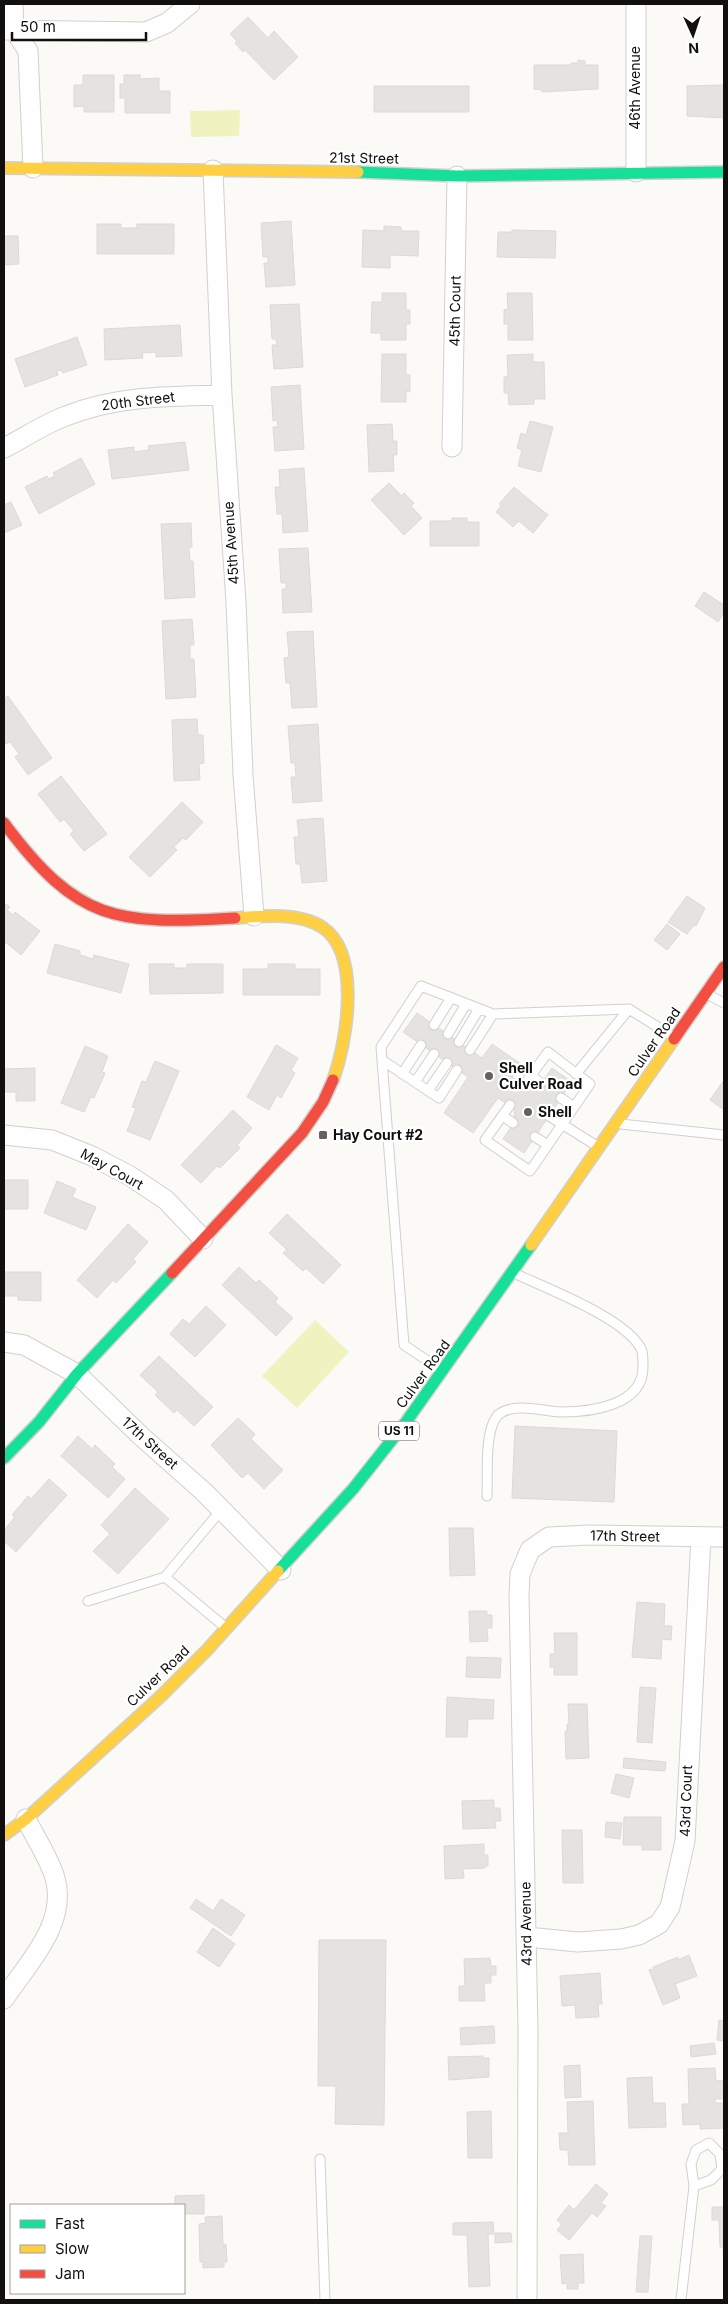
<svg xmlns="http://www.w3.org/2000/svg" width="728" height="2304" font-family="Inter,sans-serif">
  <rect width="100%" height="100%" fill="#fcfaf7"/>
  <path fill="#f0f2c0" d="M240,110L239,136L191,137L190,111Z
    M315,1320L349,1352L297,1408L262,1376Z"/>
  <path fill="#e4e3e0" stroke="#dbdad7" d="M248,17L268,38L274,31L298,57L274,80L245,50L243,52L235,43L237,41L230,34Z
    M578,60L585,61V65H598V89L542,92V90L534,89V65H571V63H578Z
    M83,75H114V112H84V106L74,107V85H83Z
    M124,75H140V79L159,78V91H170V113H125V98H120V84H124Z
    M724,85V118L687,116V86Z
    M374,86H469V112H374Z
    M291,221L295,285L266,287L264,263H268V257H263L261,223Z
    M97,224H121V228H137V224H174V254H97Z
    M384,226L401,227V231H419L418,256L390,255V268L362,267L363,230L384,231Z
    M512,230L556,231L555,258L497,257L498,232H512Z
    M4,236H18L19,264L4,265Z
    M382,293H406V310H410V324H406V340H381V333H371L372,302H382Z
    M507,293H532L533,340H508V324H504V310L508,309Z
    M299,304L303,367L274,369L272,345H277L276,339H272L270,305Z
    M180,325L182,356L156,357V352L142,353L143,358L105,360L104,329Z
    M77,337L87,365L63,373L61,370L57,371L58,375L25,387L15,359Z
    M382,354H406V375H410V392L406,391V402H381Z
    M533,354V362H544L545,399H534V404L509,405L508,393H504V377H508L507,355Z
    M300,385L304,449L275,451L273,427H278L277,420L273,421L271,387Z
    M530,421L553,427L541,472L518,466L522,450L517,448L521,433L526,435Z
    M392,424L393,441H397V455H393L394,471L369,472L367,425Z
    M185,442L189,470L112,479L108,450L134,447V452L149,450L148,446Z
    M81,458L95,484L39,514L25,487L47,476L49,479L55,476L53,473Z
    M304,468L308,531L283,533L282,514H277L275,487H280L279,470Z
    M389,483L402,496L404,493L414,503L411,506L422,518L404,535L371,500Z
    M514,487L548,515L533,533L519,521L513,527L496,512L501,506L499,504Z
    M11,502L22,525L4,533V505Z
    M452,518H467V522H479V546H430V521H452Z
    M191,523L192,547H189L190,561H193L195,597L165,599L161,524Z
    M308,548L312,612L283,613L282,589H286V583H281L279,549Z
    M704,592L724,605V613L718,622L695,606Z
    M192,619L194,645H190V659H194L196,697L166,699L162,621Z
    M313,631L317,707L292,708L290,683H286L284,658L289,657L287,632Z
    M8,696L52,758L28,775L15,757L19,754L10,742L6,744L4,741V699Z
    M197,719L198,735H203L204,763L199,764L200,780L174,781L172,720Z
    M318,724L322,801L293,803L291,777H296L295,763H291L288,726Z
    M61,776L107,834L84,851L70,834L74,831L64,819L60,822L38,794Z
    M182,802L203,822L186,840L183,838L174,847L177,850L150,877L129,857Z
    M323,818L327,881L302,883L300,864H296L294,837H299L297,820Z
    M687,896L705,908L696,926L694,925L687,934L668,922Z
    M4,903L10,907L7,910L13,915L15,912L40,931L21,955L4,941Z
    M667,924L680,934L667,950L654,940Z
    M55,944L80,951V955L93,959L94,955L129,964L121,993L47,973Z
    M149,964H174V968H187V964H223V993L150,994Z
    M268,964H295V969H320V995H243V969H268Z
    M417,1013L482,1058L492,1044L521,1064L512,1077L527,1087H539L552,1068L572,1082L524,1153L503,1139L515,1121L514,1109L498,1098L473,1133L444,1113L468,1077L403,1032Z
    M276,1045L298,1058L291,1070L295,1073L281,1098L277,1095L269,1110L247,1097Z
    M85,1046L108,1056L102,1072L105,1073L94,1098L91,1097L84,1112L61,1103Z
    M155,1061L179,1071L150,1140L127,1131L136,1108L132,1107L142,1081L146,1082Z
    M35,1068V1101H16V1092H4V1069Z
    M724,1080V1110L710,1100Z
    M233,1110L252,1128L237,1145L240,1148L220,1168L217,1166L201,1183L181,1165Z
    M4,1180H28V1209H4Z
    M57,1181L76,1189L72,1197L96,1207L86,1230L44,1213Z
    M287,1214L341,1265L323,1284L306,1268L303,1271L283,1253L287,1250L269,1233Z
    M128,1224L148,1242L133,1259L136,1262L116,1283L113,1280L97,1298L77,1280Z
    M239,1267L256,1283L259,1280L278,1298L275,1302L293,1318L276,1336L222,1285Z
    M4,1272H41V1301L18,1300V1296H4Z
    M206,1306L226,1325L195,1357L170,1334L183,1319L189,1324Z
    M159,1356L213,1407L194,1426L177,1410L174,1413L155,1395L158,1392L140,1375Z
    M238,1418L255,1434L251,1439L283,1470L264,1489L248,1473L242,1478L211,1445Z
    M515,1426L617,1431L614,1502L512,1498Z
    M78,1436L92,1449L95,1445L115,1464L112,1467L125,1479L108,1498L61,1456Z
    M49,1479L67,1495L16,1552L4,1541V1530L15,1517L12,1515L28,1496L31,1499Z
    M135,1488L169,1519L118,1574L93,1551L110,1534L101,1525Z
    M449,1528H473L475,1575L450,1576Z
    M637,1602L665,1604L664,1626H672L671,1640L662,1639L661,1659L632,1657Z
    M469,1611H487V1615H492V1628H487L488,1641L470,1642Z
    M554,1633H577V1675H554V1667H550V1654H555Z
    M467,1657L501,1658L500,1678L466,1677Z
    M640,1687L656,1688L652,1743L637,1742Z
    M447,1697L494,1700L493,1719H468L467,1737H446Z
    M568,1704H587L589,1758L566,1759L565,1732L567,1731V1724H569Z
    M624,1758L666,1762L665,1771L623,1768Z
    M616,1774L634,1778L629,1798L611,1793Z
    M494,1800V1808H500L501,1821H495L496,1828L463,1829L462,1801Z
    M624,1817H661V1850H642V1845H623Z
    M606,1822L622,1823L620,1839L605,1837Z
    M562,1830H582L583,1883H563Z
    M484,1844V1855H488V1866H485V1868L463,1869L464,1878L445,1879L444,1846Z
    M196,1899L213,1911L221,1899L245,1915L231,1936L190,1908Z
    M213,1928L235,1944L219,1967L197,1952Z
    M319,1940H386L384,2125L335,2124L336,2086H318Z
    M689,1955L697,1976L675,1984L680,1998L663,2005L649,1970L654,1969L653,1967L678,1957V1960Z
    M490,1958L491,1966H496V1975H491V1983H484L485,2001H459V1986H465L464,1959Z
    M600,1973L602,2004H598L599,2017L576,2018L575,2005L562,2006L560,1976Z
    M719,2020L724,2021V2041L717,2040Z
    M494,2026L495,2043L461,2045L460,2028Z
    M714,2043L716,2054L691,2057L690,2046Z
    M483,2056V2058H489V2077L449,2080L448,2057Z
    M580,2065L581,2097L565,2098L564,2066Z
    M715,2068L716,2081L724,2080V2099H715V2103H724V2128L700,2129V2124L683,2125L682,2104H689L688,2069Z
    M652,2077L653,2103H665L666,2127L629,2128L627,2078Z
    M593,2101L595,2165H569L568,2150H560L559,2133H568L567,2102Z
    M491,2111L492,2158H468L467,2112Z
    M596,2184L608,2194L601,2203L606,2206L597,2217L592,2213L569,2240L557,2230L562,2224L557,2220L569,2205L574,2210Z
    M204,2195V2214H184V2205H175V2196Z
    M712,2207H724V2268L723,2247H720L719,2220H712Z
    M222,2216L223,2245L226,2244L227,2262H224V2267L203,2268V2262H200L199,2224L206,2223L205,2217Z
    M493,2222L494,2234H488L490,2286L469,2287L467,2235H453V2223Z
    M495,2233H511L512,2242L495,2243Z
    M640,2236H652L648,2292H636Z
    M583,2254L584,2283H578V2289H567V2283L562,2284L560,2255Z"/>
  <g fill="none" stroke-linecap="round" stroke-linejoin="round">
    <defs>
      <path id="lane" d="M709,995L724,1003
        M434,1025L451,998
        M448,1034L466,1004
        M459,1042L479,1009
        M470,1050L493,1014
        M382,1060L439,1098L457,1070
        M402,1074L421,1045
        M576,1074L629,1009
        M531,1076L541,1083
        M415,1082L434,1054
        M428,1091L447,1063
        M561,1098L574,1107
        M510,1105L485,1140L530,1171L590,1084L548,1052L524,1085
        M503,1116L513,1123
        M549,1116L597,1146
        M621,1124L724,1135
        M535,1137L548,1145
        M440,1369L404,1345L381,1047L421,986L493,1014L629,1009L672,1036
        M487,1496C488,1475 484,1430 498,1415C513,1402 542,1411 561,1412C590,1412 644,1406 643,1366C643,1362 643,1355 642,1351C629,1319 545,1288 514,1273
        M222,1509L165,1577L225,1627
        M88,1601L165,1577
        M320,2159L325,2300
        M681,2300L694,2186L691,2164L696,2150L709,2143L720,2154L722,2169L711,2180L694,2186"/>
      <path id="street" d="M13,4L14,30L28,51L33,168
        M4,30L146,32L167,23L190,4
        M213,170L222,395L236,602L243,775L254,916
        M636,172V4
        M452,447L457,176
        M4,448C24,438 44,424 66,416C116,396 169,396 222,395
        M4,1135L52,1140L92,1156L130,1176L166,1200L203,1239
        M4,1342L24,1345L77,1374L142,1437L204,1492L281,1570
        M527,1937L578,1942L621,1939L639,1935L659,1924L670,1907L685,1841L701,1537
        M4,1999C27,1964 68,1924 55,1878C49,1858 35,1837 26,1819
        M527,2300L528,2030L519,1595L520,1574L530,1550L549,1537L589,1535L724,1537"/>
      <path id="fast" d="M358,172L457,176L724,172
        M4,1458L39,1422L77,1374L172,1273
        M278,1571L353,1489L406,1422L531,1245"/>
      <path id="slow" d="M4,168L358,172
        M235,918C261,916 299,912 322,927C362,953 347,1042 333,1080
        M531,1245L674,1039
        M4,1835L26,1819L161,1696L207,1650L278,1571"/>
      <path id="jam" d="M4,823C78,922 116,925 235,918
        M674,1039L724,967
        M172,1273L302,1133L323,1102L333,1080"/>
    </defs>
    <use href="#lane" stroke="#d2d0ce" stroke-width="11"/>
    <use href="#street" stroke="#d2d0ce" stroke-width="21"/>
    <use href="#fast" stroke="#d2d0ce" stroke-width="14"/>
    <use href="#slow" stroke="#d2d0ce" stroke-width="14"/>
    <use href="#jam" stroke="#d2d0ce" stroke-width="14"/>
    <use href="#lane" stroke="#fffefe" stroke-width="9"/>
    <use href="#street" stroke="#fffefe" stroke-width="19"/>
    <use href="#fast" stroke="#16e098" stroke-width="11"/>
    <use href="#slow" stroke="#ffcf43" stroke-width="11"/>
    <use href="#jam" stroke="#f24e42" stroke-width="11"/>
  </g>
  <g fill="#636260" stroke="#fff" stroke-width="2">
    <circle cx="489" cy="1076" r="5"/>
    <circle cx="528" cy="1112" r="5"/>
    <rect x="318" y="1130" width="10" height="10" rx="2.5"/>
  </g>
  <g text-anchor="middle" stroke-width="4.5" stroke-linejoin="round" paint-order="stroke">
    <rect fill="#fff" stroke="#585857" stroke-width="1" x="379" y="1421.5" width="40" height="19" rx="4"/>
    <g font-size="12" font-weight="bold" fill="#11100f">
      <text x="399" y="1435">US 11</text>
    </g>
    <g font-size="14" fill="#11100f" stroke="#fff">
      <text transform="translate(635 88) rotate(-90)" y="5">46th Avenue</text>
      <text transform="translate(364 158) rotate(1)" y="5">21st Street</text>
      <text transform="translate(455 311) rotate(-89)" y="5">45th Court</text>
      <text transform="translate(138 401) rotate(-7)" y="5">20th Street</text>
      <text transform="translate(231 543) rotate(-94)" y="5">45th Avenue</text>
      <text transform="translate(654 1042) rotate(-55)" y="5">Culver Road</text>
      <text transform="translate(112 1169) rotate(29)" y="5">May Court</text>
      <text transform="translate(423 1374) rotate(-54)" y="5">Culver Road</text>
      <text transform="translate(150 1443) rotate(42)" y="5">17th Street</text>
      <text transform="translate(625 1536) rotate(1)" y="5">17th Street</text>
      <text transform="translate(158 1676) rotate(-44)" y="5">Culver Road</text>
      <text transform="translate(686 1801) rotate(-88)" y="5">43rd Court</text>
      <text transform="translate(526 1924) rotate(-91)" y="5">43rd Avenue</text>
    </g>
    <g font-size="14" font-weight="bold" fill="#11100f" stroke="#fff" text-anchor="start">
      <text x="499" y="1073">Shell<tspan x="499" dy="16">Culver Road</tspan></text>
      <text x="538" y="1117">Shell</text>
      <text x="333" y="1140">Hay Court #2</text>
    </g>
  </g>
  <rect width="728" height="2304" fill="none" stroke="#11100f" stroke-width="10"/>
  <rect x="10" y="2204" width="175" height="90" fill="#ffffff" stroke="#a09f9f"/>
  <rect x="20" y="2220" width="25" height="8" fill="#16e098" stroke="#a09f9f"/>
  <text x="55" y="2229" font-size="15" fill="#11100f">Fast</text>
  <rect x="20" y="2245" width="25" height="8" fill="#ffcf43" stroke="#a09f9f"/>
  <text x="55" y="2254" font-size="15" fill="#11100f">Slow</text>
  <rect x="20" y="2270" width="25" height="8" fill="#f24e42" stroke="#a09f9f"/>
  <text x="55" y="2279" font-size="15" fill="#11100f">Jam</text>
  <g transform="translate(693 35) rotate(177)" stroke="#ffffff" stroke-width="4" paint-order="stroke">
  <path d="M0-4L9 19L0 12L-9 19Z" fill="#11100f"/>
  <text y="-8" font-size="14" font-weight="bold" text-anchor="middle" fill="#11100f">N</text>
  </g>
  <path d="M12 32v8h134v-8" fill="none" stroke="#11100f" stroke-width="2.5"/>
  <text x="20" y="32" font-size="15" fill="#11100f" stroke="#ffffff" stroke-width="4" paint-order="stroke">50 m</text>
</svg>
